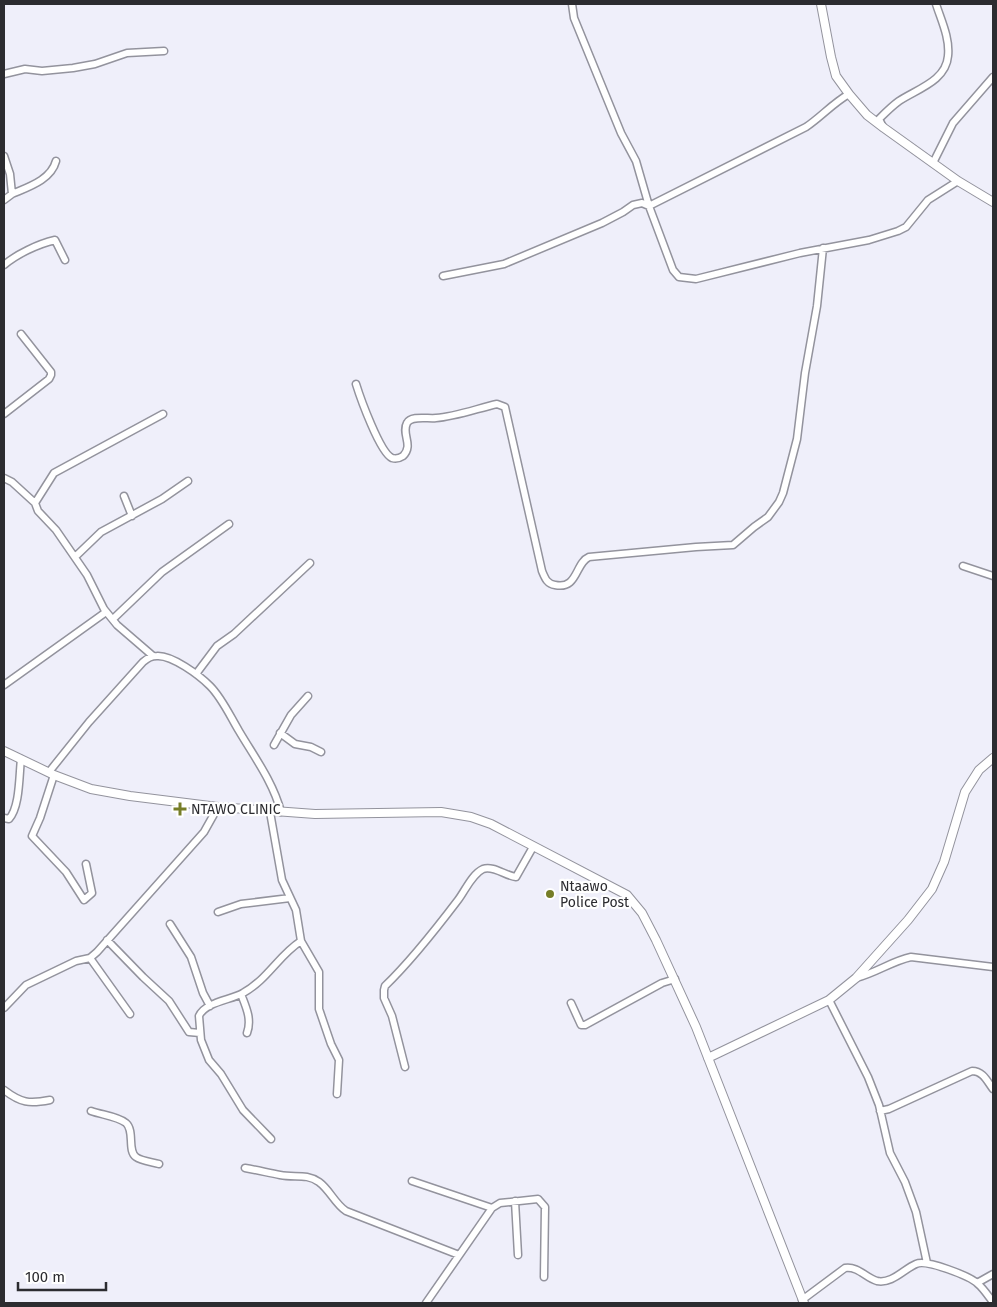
<svg xmlns="http://www.w3.org/2000/svg" width="997" height="1307" font-family="'Fira Sans',sans-serif">
  <rect width="100%" height="100%" fill="#efeffa"/>
  <g fill="none" stroke-linecap="round" stroke-linejoin="round">
    <defs>
      <path id="minor" d="M572,4L574,18L621,133L636,161L649,206L673,270L679,277L696,279L800,253L869,240L898,231L906,227L928,200L958,181
        M4,74L25,69L42,71L73,68L95,64L127,53L164,51
        M883,127L879,119C886,112 892,106 899,101C917,89 946,81 948,56C950,38 941,20 936,4
        M4,156L10,174L12,194L4,200
        M933,163L953,123L993,77
        M12,194C28,187 51,180 56,161
        M4,265C17,254 38,244 55,240L65,260
        M443,276L504,264L602,223L623,212L633,205L642,203L649,206L806,127C821,117 833,103 849,94
        M356,384C360,397 380,453 392,458C396,459 400,458 403,456C414,445 401,434 407,423C411,415 428,419 436,418C454,417 479,408 497,404L505,407L542,571C545,578 547,584 555,585C578,590 575,563 589,557L696,547L733,545L754,527L768,517L779,502L783,493L797,439L805,373L817,306L823,248
        M4,414L49,379L51,375V372L21,334
        M4,478L12,482L35,503
        M124,496L132,516
        M75,557L101,532L162,499L188,481
        M963,566L993,576
        M113,619L162,572L229,524
        M153,656L117,625L104,609L87,575L56,530L38,511L35,503L54,473L163,414
        M196,674L217,646L234,634L310,563
        M4,685L106,612
        M280,733L295,744L311,747L321,752
        M274,745L291,715L308,696
        M49,772L89,722L143,662C148,658 151,656 157,656C172,655 199,675 210,686C222,698 230,716 239,731C255,758 273,782 281,812
        M54,775L40,818L32,836L66,872L84,900L92,893L86,864
        M270,812L282,880L296,910L301,941L319,972V1009L331,1044L339,1060L337,1094
        M4,818L9,819C20,807 19,776 21,759
        M218,912L241,904L290,898
        M170,924L191,957L203,993L210,1006
        M107,940L143,977L169,1001L189,1032L200,1033
        M90,958L130,1014
        M856,978C876,973 892,961 911,957L993,967
        M241,994C246,1007 252,1019 247,1033
        M829,1000L868,1077L879,1105L890,1153L905,1182L916,1212L927,1263
        M571,1003L581,1025H585L662,983L675,979
        M4,1008L26,985L76,961L90,958L97,952L204,832L218,807
        M405,1067L392,1016L384,998V990L385,986C412,960 436,929 458,900C465,891 472,874 483,869C493,865 506,876 516,877L533,847
        M4,1090C21,1103 29,1104 50,1100
        M91,1111C102,1115 117,1116 126,1123C135,1131 127,1151 136,1157C141,1161 152,1162 159,1164
        M880,1111L889,1109L972,1071C983,1071 987,1081 993,1089
        M271,1139L243,1110L221,1074L209,1060L201,1040L199,1016C205,1002 231,1000 243,993C267,980 279,955 301,941
        M245,1168C257,1170 269,1173 280,1175C295,1178 306,1173 319,1182C330,1190 335,1204 346,1211L459,1255
        M412,1181L492,1208
        M515,1201L518,1255
        M977,1283L993,1274
        M802,1300L845,1268C858,1266 866,1278 877,1281C892,1284 904,1269 916,1264C926,1259 970,1276 978,1284C984,1289 988,1296 993,1302
        M426,1303L492,1208L500,1203L538,1199L545,1207L544,1277"/>
      <path id="tertiary" d="M821,4L831,57L836,76L849,94L867,115L884,128L958,181L993,202
        M4,751L54,775L91,789L130,796L218,807L315,814L441,812L471,817L491,824L627,895L642,913L656,940L696,1027L804,1303
        M708,1058L829,1000L856,978L908,920L932,889L944,862L965,792L979,770L993,758"/>
    </defs>
    <use href="#minor" stroke="#93939d" stroke-width="9"/>
    <use href="#tertiary" stroke="#93939d" stroke-width="10"/>
    <use href="#minor" stroke="#fff" stroke-width="6"/>
    <use href="#tertiary" stroke="#fff" stroke-width="8"/>
  </g>
  <g fill="#767d27" stroke="#fff" stroke-width="2">
    <path d="M177.5 801.5h5v5h5v5h-5v5h-5v-5h-5v-5h5z"/>
    <circle cx="550" cy="894" r="5"/>
  </g>
  <g text-anchor="middle" stroke-width="4.5" stroke-linejoin="round" paint-order="stroke">
    <g font-size="14" fill="#2c2c30" stroke="#fff" text-anchor="start">
      <text x="191" y="814">NTAWO CLINIC</text>
      <text x="560" y="891">Ntaawo<tspan x="560" dy="16">Police Post</tspan></text>
    </g>
  </g>
  <rect width="997" height="1307" fill="none" stroke="#2c2c30" stroke-width="10"/>
  <path d="M18 1282v8h88v-8" fill="none" stroke="#2c2c30" stroke-width="2.5"/>
  <text x="25" y="1282" font-size="15" fill="#2c2c30" stroke="#ffffff" stroke-width="4" paint-order="stroke">100 m</text>
</svg>
